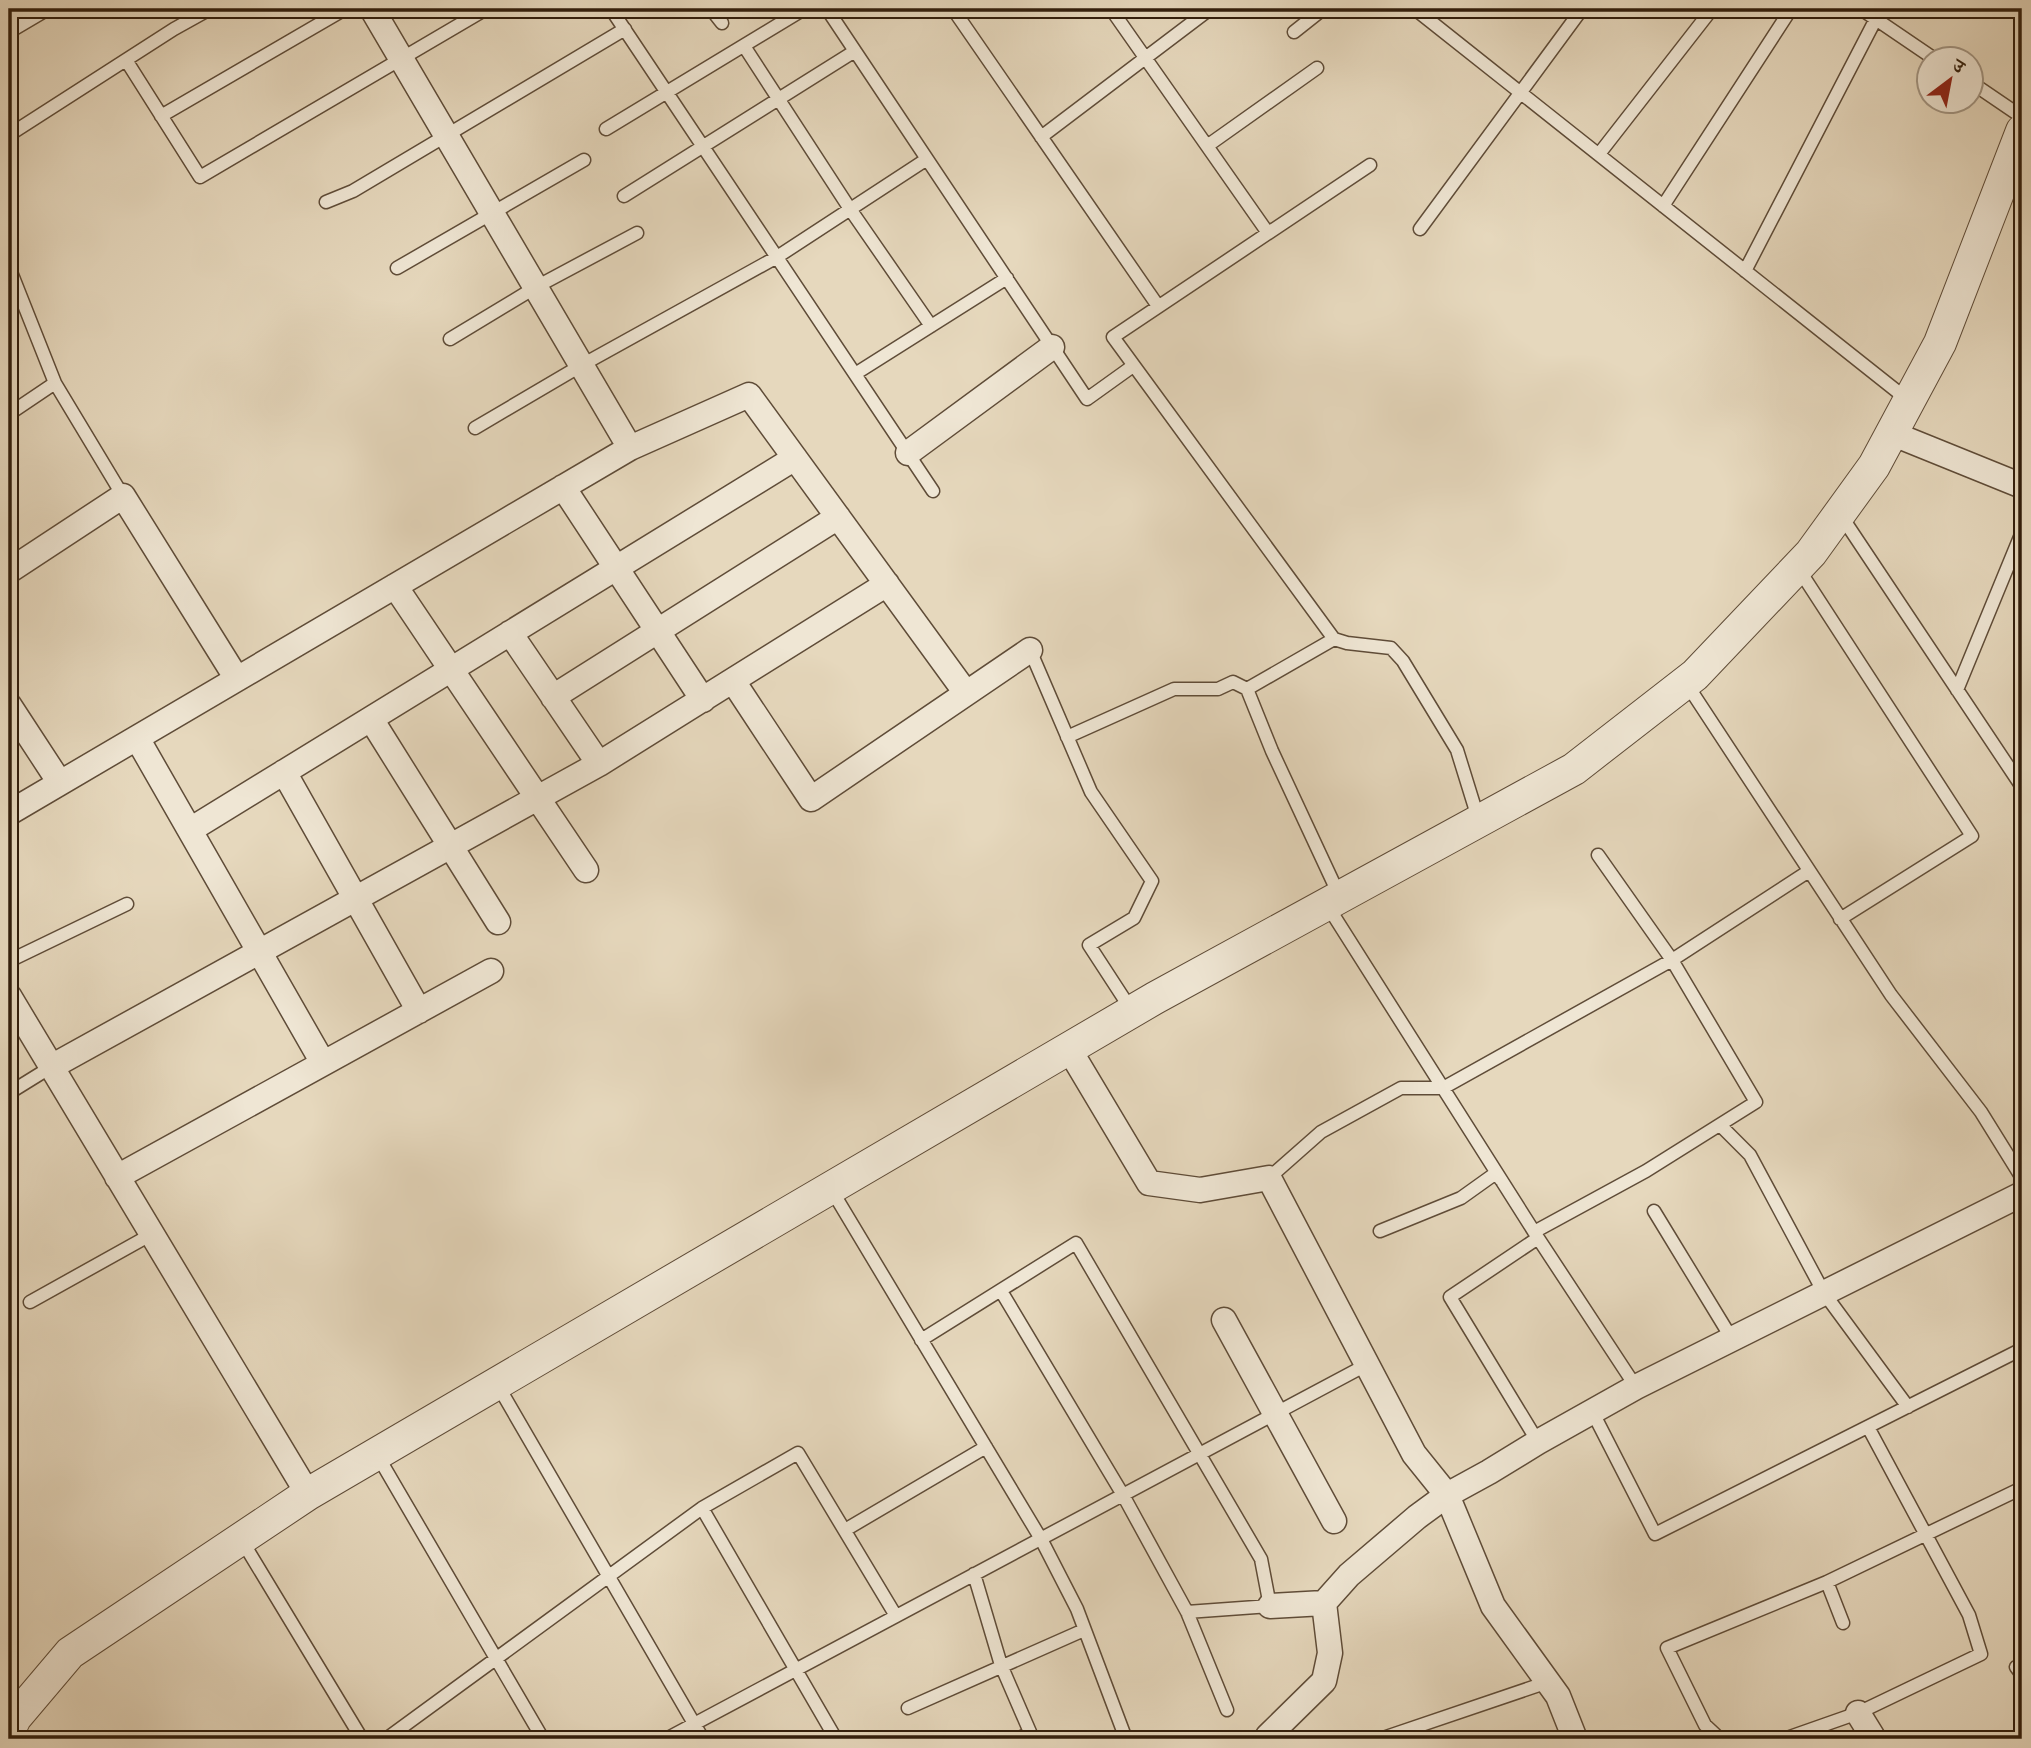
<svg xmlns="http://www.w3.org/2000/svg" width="2031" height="1748" font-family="Vollkorn,'Noto Serif Devanagari',serif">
  <rect width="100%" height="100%" fill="#e6d8bd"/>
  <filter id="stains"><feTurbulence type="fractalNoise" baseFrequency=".00286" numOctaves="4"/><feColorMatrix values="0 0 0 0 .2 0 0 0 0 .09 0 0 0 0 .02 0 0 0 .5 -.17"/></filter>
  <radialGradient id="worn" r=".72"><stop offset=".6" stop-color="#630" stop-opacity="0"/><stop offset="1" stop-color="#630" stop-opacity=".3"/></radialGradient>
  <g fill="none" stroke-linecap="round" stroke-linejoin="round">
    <defs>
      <path id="service" d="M611,9L933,491
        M711,9L722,23
        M827,9L1087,399L1133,366
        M953,9L1158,306
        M1111,9L1268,233
        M1415,9L1908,400
        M1861,9L1936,60
        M9,32L48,9
        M1294,32L1323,9
        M744,46L850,209L931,326
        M126,60L200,177L486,9
        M1972,83L2022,117
        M161,116L345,9
        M606,129L804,9
        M9,135L174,29L210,9
        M1041,137L1210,9
        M1207,146L1317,68
        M1599,154L1712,9
        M1370,165L1113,337L1334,639L1347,643L1391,648L1403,661L1457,750L1479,821
        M624,196L855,51
        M326,202L353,191L625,29
        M1663,206L1791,9
        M1420,229L1582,9
        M9,267L55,383L123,496
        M397,268L584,160
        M1745,271L1881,9
        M450,339L536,287L637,233
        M855,374L1007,278
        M9,414L55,383
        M475,428L582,365L777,257L927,159
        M1840,514L2022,787
        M1798,568L1972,836L1840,919
        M1334,639L1247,689L1272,751L1340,897
        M1030,650L1091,792L1152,881L1134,918L1089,945L1132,1011
        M1686,683L1891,995L1981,1112L2022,1178
        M1957,690L2022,532
        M1067,737L1174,689H1218L1233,682L1247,689
        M1327,905L1538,1238L1636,1387
        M9,961L127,904
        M9,1093L51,1067
        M1720,1125L1750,1155L1824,1293L1908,1407
        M1269,1178L1321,1132L1401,1088H1443L1672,960L1809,871
        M831,1189L1041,1539L1077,1609L1126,1739
        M1654,1211L1732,1339
        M1380,1231L1461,1198L1496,1173L1501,1180
        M1534,1232L1646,1171L1756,1102L1672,960L1598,855
        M1001,1291L1123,1495L1187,1612L1227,1710
        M30,1302L152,1234
        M921,1340L1076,1243L1261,1559L1270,1606L1187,1612
        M497,1384L703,1739
        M1592,1411L1655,1534L2022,1349
        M1538,1442L1450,1297L1538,1238
        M376,1453L543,1739
        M702,1508L836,1739
        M845,1530L986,1447
        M241,1539L362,1739
        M974,1574L1001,1665L1033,1739
        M1843,1623L1827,1582L2022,1488
        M2016,1667L2022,1675
        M908,1708L1084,1630
        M386,1739L702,1508L798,1453L896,1616
        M666,1739L1368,1364
        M1017,1739L1030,1733
        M1380,1739L1548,1682
        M1720,1739L1705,1725L1667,1648L1827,1582
        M1784,1739L1858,1713L1981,1654L1969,1615L1868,1427"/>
      <path id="minor" d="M372,9L630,448
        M1891,433L2022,486
        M908,453L1052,347
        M563,487L703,700
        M9,571L123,496L237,679
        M395,586L586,870
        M510,633L599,764
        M733,681L811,799L1030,650
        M553,697L838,517
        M9,705L60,783
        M371,719L498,922
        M137,738L323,1063
        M284,772L419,1011
        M9,813L630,448L749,395L966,693
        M190,830L795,458
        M9,996L308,1494
        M1069,1049L1149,1183L1200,1190L1269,1178L1414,1454L1447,1495L1493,1606L1558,1696L1575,1739
        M51,1067L599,764L887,584
        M117,1177L491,971
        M1224,1320L1334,1521
        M1270,1606L1324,1603
        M1858,1713L1874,1739
        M1268,1739V1736L1324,1681L1330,1653L1324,1603L1349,1575L1417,1517L1447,1495L1489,1472L1538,1442L1636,1387L2022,1194"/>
      <path id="tertiary" d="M9,1731L15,1718L70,1653L308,1494L1155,998L1574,769L1695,675L1811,553L1874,466L1940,343L2022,131"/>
    </defs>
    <use href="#service" stroke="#5f4c38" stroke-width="15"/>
    <use href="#minor" stroke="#5f4c38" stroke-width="27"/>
    <use href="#tertiary" stroke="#5f4c38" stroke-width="34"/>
    <use href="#service" stroke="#efe6d4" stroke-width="12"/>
    <use href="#minor" stroke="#efe6d4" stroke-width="24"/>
    <use href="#tertiary" stroke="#efe6d4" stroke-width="32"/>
  </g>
  <rect width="2031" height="1748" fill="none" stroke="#e6d8bd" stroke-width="35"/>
  <rect x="10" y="10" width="2010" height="1727" fill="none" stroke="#321e0c" stroke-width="3.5"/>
  <rect x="18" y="18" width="1996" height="1713" fill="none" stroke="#321e0c" stroke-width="2"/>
  <g transform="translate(1950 80) rotate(32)"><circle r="33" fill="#efe6d4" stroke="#a39684" stroke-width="2"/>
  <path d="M0-5L12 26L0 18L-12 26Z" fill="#8f2418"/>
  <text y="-10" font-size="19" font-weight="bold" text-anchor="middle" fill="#321e0c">उ</text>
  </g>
  <rect width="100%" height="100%" filter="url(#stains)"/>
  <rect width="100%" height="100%" fill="url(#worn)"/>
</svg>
